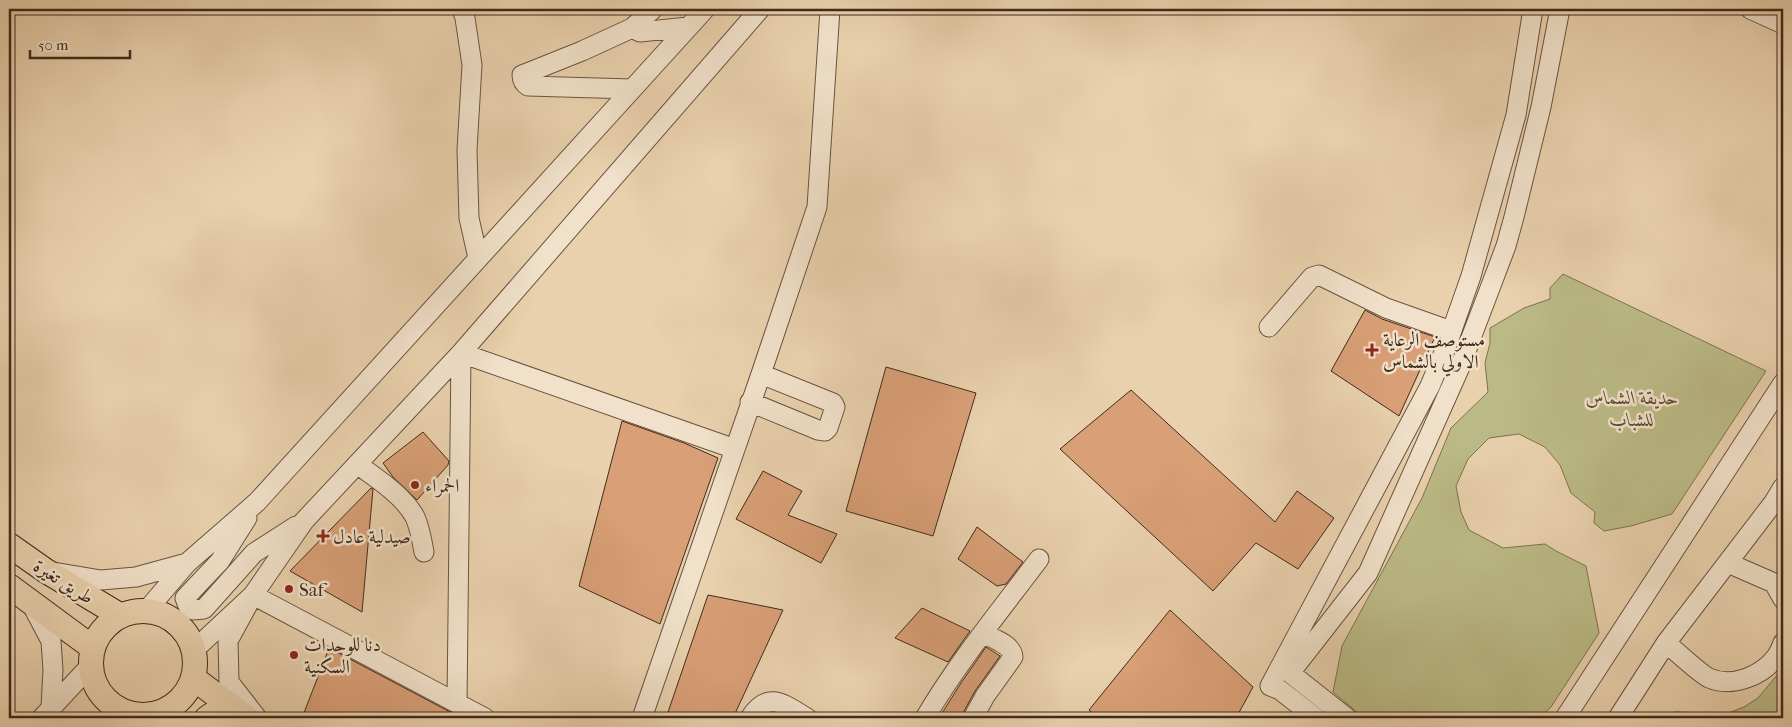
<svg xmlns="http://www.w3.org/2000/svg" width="1792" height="727" font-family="'IM FELL French Canon',Amiri,serif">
  <rect width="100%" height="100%" fill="#e9d1ad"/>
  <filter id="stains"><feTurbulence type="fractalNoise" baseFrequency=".004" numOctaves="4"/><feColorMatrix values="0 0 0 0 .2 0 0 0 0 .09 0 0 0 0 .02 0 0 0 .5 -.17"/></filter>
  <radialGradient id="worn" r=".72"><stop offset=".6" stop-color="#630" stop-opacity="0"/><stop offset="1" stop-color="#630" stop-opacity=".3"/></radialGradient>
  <path fill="#bbba86" stroke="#7e7251" d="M1563,274L1766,371L1672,514L1631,526L1604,531L1594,523L1595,512L1571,493L1560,465L1545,447L1519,434L1489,438L1468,459L1456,486L1461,512L1469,530L1503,548L1545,544L1556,551L1586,566L1599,633L1551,707L1539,718H1364L1333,692L1342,646L1422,498L1451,428L1488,392L1485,363L1490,343V328L1524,308L1550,299V288Z
    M1783,668V718H1661L1675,712L1726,714L1744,707L1758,698Z"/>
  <path fill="#d99f76" stroke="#402b1c" d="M1365,310L1382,319L1435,337L1399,416L1331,371Z
    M886,367L976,393L933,536L846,511Z
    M1131,390L1275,522L1297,491L1334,518L1298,569L1256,543L1213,591L1060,449Z
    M622,421L684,443L718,458L660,624L579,586Z
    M423,432L449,461L448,465L417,500L393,477L383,463Z
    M763,471L802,491L788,515L837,534L821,563L736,519Z
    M371,488L373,489L362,612L290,571Z
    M977,527L1023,562L1006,584L997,586L958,559Z
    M708,595L783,610L733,718H666Z
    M922,608L970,631L948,662L895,638Z
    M1170,610L1253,687L1236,718H1098L1089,710Z
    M986,647L1000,656L975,691L963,713L962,718H939L961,683Z
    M329,648L452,713L450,718H302Z"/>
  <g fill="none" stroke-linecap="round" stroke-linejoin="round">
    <defs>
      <path id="minor" d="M462,9L465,18L472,65L467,150L469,218L478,258
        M653,9L632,28L640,32L688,27
        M1750,9L1783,24
        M632,89L528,86C523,83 522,80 522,75L582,51L632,28
        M1269,327L1312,277L1319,275L1386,308L1451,331
        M750,402L818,430L825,431L828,428L835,407L833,403L761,374
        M357,464C377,479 403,495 415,517C420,528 422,541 424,552
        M247,518L220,561L185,598L188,606L193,610L204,609L254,553L296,526
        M1728,563L1774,583L1783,599
        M53,572L101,580L136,577L187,563
        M32,605L51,641L53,670L51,707
        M147,610L187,563L257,502L705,9
        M1666,643C1676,651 1700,674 1709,678C1732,688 1762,676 1776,657C1779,653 1781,648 1783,643
        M194,650L253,595L304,521L461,353L760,9
        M457,703L461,353L735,449
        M42,718L91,665
        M124,718L129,713
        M257,718L229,682L228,641L253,595L485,718
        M642,718L761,374L817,207L830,9
        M750,718C768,689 785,705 807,718
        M925,718C958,662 1000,611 1039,559
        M973,718L985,696L1013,657C1012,644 993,639 983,633
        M1316,718L1280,690L1270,686L1430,386L1445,350L1471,276L1516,115L1533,9
        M1347,718L1290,673L1368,573L1460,367L1506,246L1514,217L1541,107L1560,9
        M1565,718L1783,383
        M1618,718L1666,643L1774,502L1783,487"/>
      <path id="major" d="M9,545L46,571L121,616
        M9,586L93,648
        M91 663a52 52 0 1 1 104 0a52 52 0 1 1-104 0Z
        M193,678L247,718
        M207,718L216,712L231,718"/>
    </defs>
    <use href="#minor" stroke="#6a5440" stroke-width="21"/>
    <use href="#major" stroke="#402b1c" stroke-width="26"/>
    <use href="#minor" stroke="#f1e1ca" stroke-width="19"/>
    <use href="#major" stroke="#e9d1ad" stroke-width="24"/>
  </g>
  <g fill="#8f2418" stroke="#f1e1ca" stroke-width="2">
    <path d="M1369.5 342.5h5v5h5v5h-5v5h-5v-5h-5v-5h5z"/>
    <circle cx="415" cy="485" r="5"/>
    <path d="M320.5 528.5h5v5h5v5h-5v5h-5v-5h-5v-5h5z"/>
    <circle cx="289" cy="589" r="5"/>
    <circle cx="294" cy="655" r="5"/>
  </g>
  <g text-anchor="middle" stroke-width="5" stroke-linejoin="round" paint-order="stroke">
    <g font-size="19" fill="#402b1c" stroke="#f1e1ca" text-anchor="start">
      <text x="1383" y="346">مستوصف الرعاية<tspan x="1383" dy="22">الاولي بالشماس</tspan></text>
      <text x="425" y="492">الحمراء</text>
      <text x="333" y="543">صيدلية عادل</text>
      <text x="299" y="596">Saf</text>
      <text x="304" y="651">دنا للوحدات<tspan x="304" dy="22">السكنية</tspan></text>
    </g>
    <g font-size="19" font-style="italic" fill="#594831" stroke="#f1e1ca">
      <text x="1632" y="404">حديقة الشماس<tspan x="1632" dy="22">للشباب</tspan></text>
    </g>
    <g font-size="19" fill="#402b1c" stroke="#f1e1ca">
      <text transform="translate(64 581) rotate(32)" y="7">طريق تغيرة</text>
    </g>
  </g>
  <rect width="1792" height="727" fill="none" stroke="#e9d1ad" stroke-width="30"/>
  <rect x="10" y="10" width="1772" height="707" fill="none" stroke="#402b1c" stroke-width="2.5"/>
  <rect x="15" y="15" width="1762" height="697" fill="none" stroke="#402b1c"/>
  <path d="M30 50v8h100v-8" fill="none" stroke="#402b1c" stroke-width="2.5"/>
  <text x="38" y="50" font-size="15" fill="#402b1c" stroke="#f1e1ca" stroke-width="4" paint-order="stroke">50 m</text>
  <rect width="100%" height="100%" filter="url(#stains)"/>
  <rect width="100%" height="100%" fill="url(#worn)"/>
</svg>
